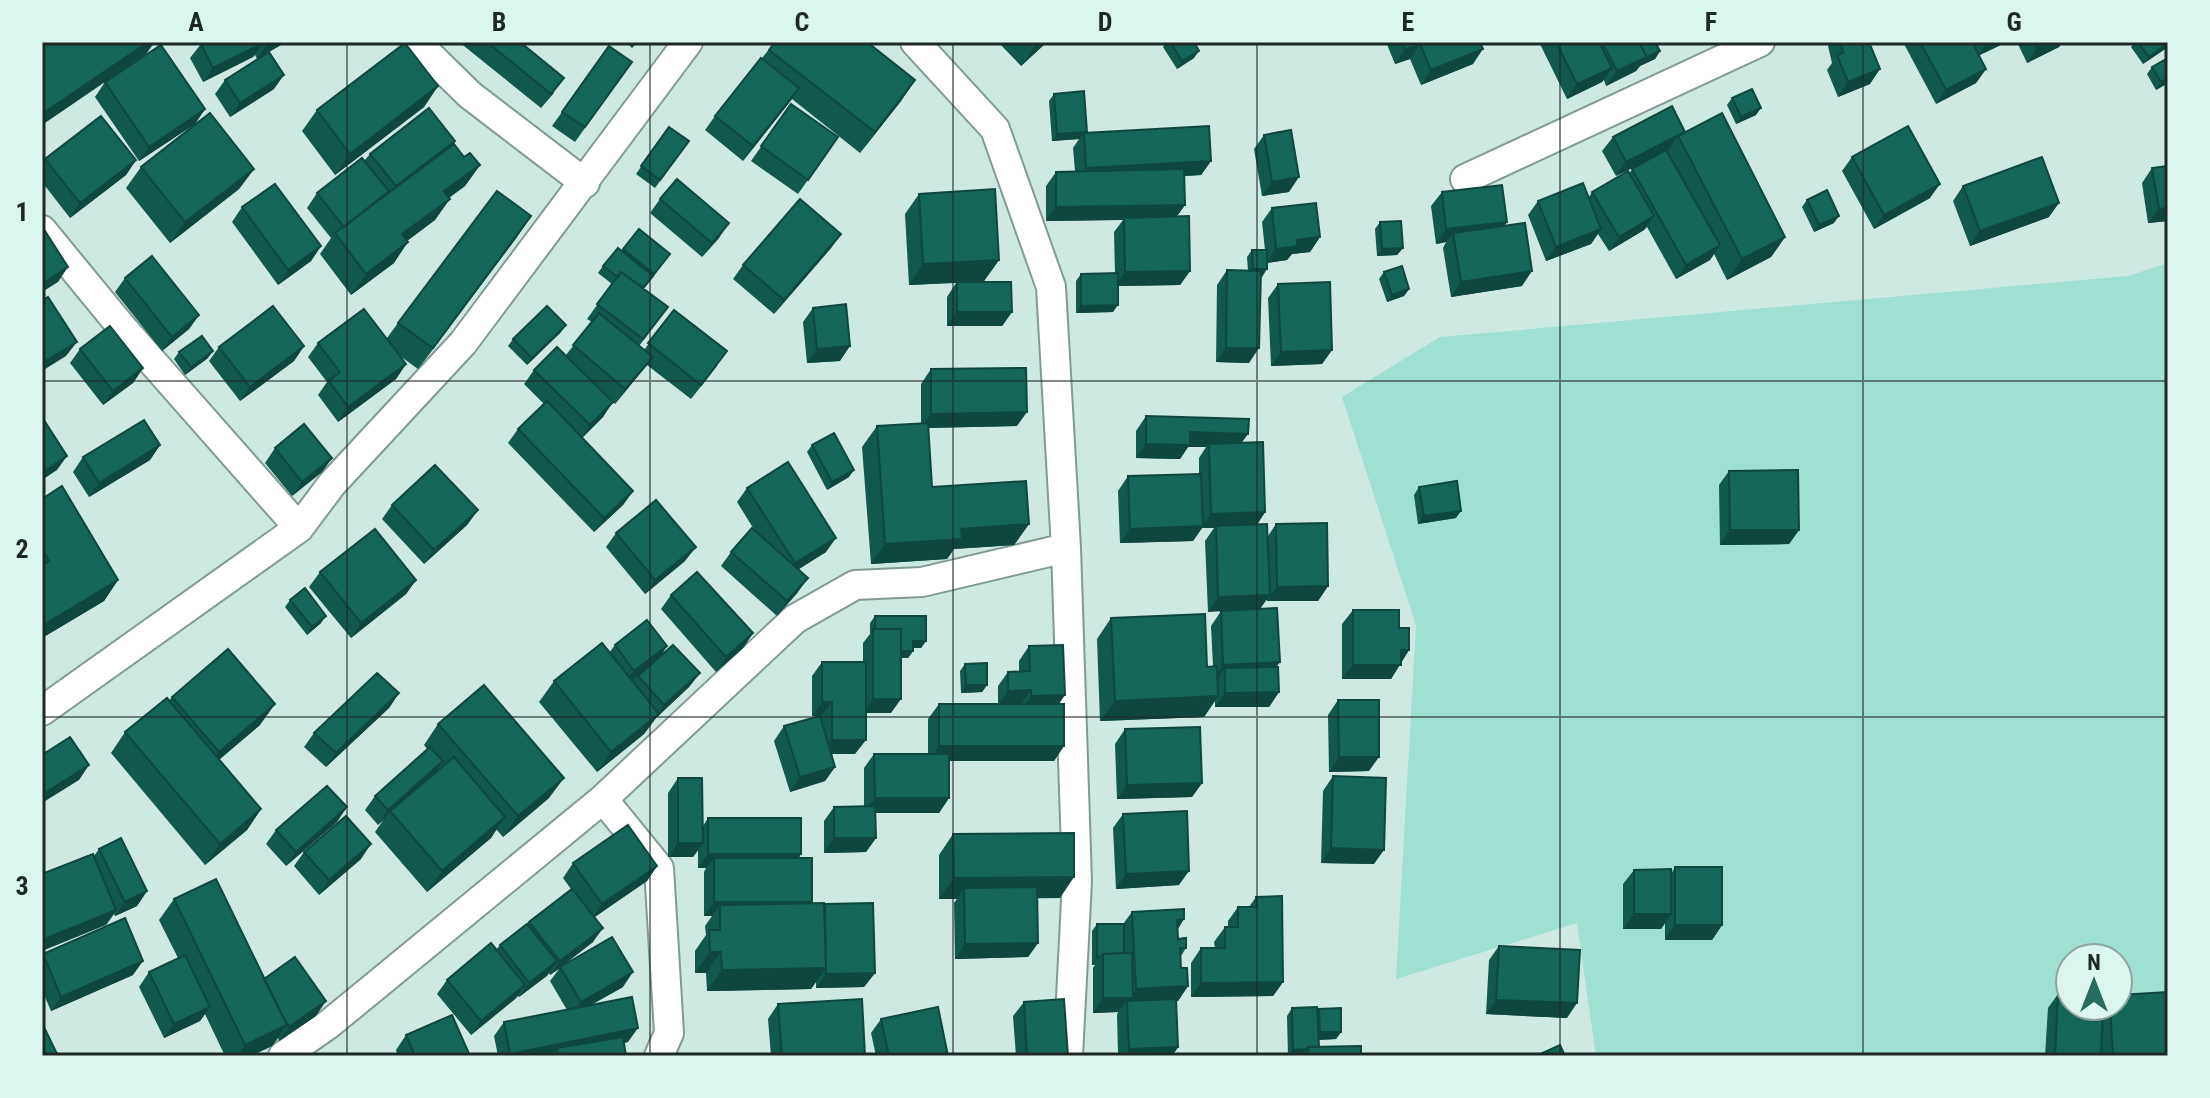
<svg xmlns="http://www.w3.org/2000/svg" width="2210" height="1098" font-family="'Roboto Condensed',sans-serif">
  <rect width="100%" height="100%" fill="#cee8e2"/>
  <path fill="#9ee1d2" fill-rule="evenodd" d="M2168,263V1056H1596L1577,923L1396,979L1416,625L1342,397L1440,337L2128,276ZM2070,958H2118V1006H2070Z"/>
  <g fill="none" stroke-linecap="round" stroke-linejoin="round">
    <defs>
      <path id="minor" d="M416,42L470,95L585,183
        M915,42L995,129L1051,287L1066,548L1077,881L1068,1056
        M1465,179L1760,42
        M42,230L120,325L299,528
        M42,711L299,528L332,484L463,343L688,42
        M603,799L659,868L669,1033L659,1056
        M283,1056L329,1024L603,799L795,619L855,585L922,582L1066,548"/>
    </defs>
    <use href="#minor" stroke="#829a94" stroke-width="32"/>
    <use href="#minor" stroke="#fff" stroke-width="28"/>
  </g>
  <path fill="#11584d" d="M204,42H286L257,59L255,55L253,57L203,82L190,58L201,44Z
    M459,42H520L554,93L541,108Z
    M626,42H638L632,48Z
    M775,42L915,80L901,101L860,153L792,99L743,161L705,130L715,116Z
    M998,42H1047L1021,66Z
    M1166,42H1194V58L1177,69L1163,47Z
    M1386,42H1480L1473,64L1421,85L1410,59L1395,64Z
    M1539,42H1655L1660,51L1655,59L1640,66L1636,71L1606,86L1604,80L1602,82L1567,99Z
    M1831,42H1869L1870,84L1838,97L1827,70L1832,63L1828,46Z
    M1903,42H2007L1979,55L1986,69L1976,83L1936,104Z
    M2017,42H2063L2059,47L2027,63Z
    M2135,42H2168V47L2143,64L2131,47Z
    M609,46L632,62L575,142L552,126Z
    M2152,67L2168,83L2156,90L2147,74Z
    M225,80L274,89L230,117L215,94Z
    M105,82L205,109L195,124L139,161L95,97Z
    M438,86L424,107L335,175L302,131L317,110Z
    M1054,94L1086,133L1211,161L1201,175L1184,176L1185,205L1176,217L1190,271L1180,285L1118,286L1113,312L1076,313V281L1081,274L1115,273L1114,232L1123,220L1046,221V186L1056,172L1075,171L1073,148L1079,139L1052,141L1049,101Z
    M1732,98L1756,115L1736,124L1727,105Z
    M791,104L838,137L798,194L751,161Z
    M669,127L689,141L655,188L636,174Z
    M1685,132L1785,237L1771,257L1727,280L1714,254L1710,260L1676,279L1647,227L1644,230L1609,251L1598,234L1591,244L1546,261L1528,215L1538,201L1589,197L1592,192L1629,174L1632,169L1651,159L1616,176L1602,151L1613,137Z
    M1264,135L1289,192L1262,196L1254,149Z
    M455,141L451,147L464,157L480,165L465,186L449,198L435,220L407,241L394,263L351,295L320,254L331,238L307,208L317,193L364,161L370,154Z
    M1852,157L1930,198L1874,229L1842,171Z
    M45,159L136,160L126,175L70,218L42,182V164Z
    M141,167L254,169L239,189L170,243L126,188Z
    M2152,168L2168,221L2148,223L2142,183Z
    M1963,186L2049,217L1970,246L1953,201Z
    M1442,192L1507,222L1504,226L1522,286L1451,297L1443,248L1446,242L1436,244L1431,206Z
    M919,194L999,260L984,281L969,282L1012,312L1002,326H947V297L956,283L909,285L905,214Z
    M660,199L719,238L702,257L650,213Z
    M1807,200L1834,223L1814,232L1802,207Z
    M242,207L321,246L311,261L278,285L232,222Z
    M1272,208L1320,237L1310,252L1292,254L1287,260L1267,263L1262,277H1261L1249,363L1216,362L1217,285L1227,270L1248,271L1247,257L1252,250H1265L1262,222Z
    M1380,222L1403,248L1397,255L1377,256L1375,229Z
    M639,229L665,261L644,289L658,321L639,346L644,350L674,310L717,366L691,399L647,365L615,404L612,401L603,417L582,438L633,491L623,505L594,532L508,443L518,429L544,404L524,384L534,370L566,355L592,322L587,319L612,284L598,273L603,266L621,251Z
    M841,234L831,248L774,314L733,279L743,265Z
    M517,237L418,369L400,356L406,364L396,379L338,422L318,395L327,382L308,357L318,343L387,338L398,323Z
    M1384,272L1409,289L1404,296L1387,302L1379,279Z
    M125,278L199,315L189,329L162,351L115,292Z
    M1278,284L1332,350L1322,364L1271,366L1268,298Z
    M813,308L840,361L807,363L803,322Z
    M561,332L527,365L508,346L513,339Z
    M304,346L294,361L240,401L209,361L219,347Z
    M80,349L143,368L133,383L103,405L70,363Z
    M179,352L208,358L185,375L174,359Z
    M931,369L1017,426L928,428L932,487L1029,524L1014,545L954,549L947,559L871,564L862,447L877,426L921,423V384Z
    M1146,416L1242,443L1265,512L1257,525L1268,536L1276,524L1328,586L1318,601H1267V600L1208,612L1205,541L1214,528H1202L1193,541L1120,543L1118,491L1128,476L1199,474V458L1206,447H1188L1180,459L1136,458V431Z
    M160,445L150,460L89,497L73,472L83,457Z
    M812,445L849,477L827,490L807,452Z
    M275,448L332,458L322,472L292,496L265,463Z
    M1729,471L1799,530L1789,544L1720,545L1719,485Z
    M1419,487L1456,518L1418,524L1414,495Z
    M747,488L826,552L798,569V592L777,616L721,566L731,552L755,531L737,502Z
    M42,499L118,580L104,601L42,638Z
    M392,505L478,510L467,525L424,564L382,519Z
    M616,533L685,561L645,594L606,547Z
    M320,572L416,580L406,594L351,638L309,587Z
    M671,595L753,633L743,648L716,672L661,609Z
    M290,600L321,623L307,635L285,607Z
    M1353,610L1399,628L1409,650L1391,679H1342V624Z
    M1221,611L1280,662L1276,667L1279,692L1269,707H1215V701L1204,717L1100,721L1097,639L1111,618L1207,667L1213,666L1211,626Z
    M875,616L926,641L921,648H913V651L908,658H901L891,713H866L855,754H832L835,767L825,781L790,792L774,741L784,726L817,716H812V676L822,662H863V643L870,634V623Z
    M615,645L667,646L661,656L700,673L689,687L656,718L644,734L597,772L539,702L554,681L609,653Z
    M1029,646L1058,704L1064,746L1054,761H949V798L939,813H875L876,838L866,852L824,853V821L834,807L864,806V768L874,754H928V719L939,704H998V686L1008,672L1019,671V661Z
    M965,664L987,685L982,692L961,693L960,671Z
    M399,693L389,708L326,767L304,747L314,733Z
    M172,697L260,725L219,760L261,809L247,830L205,865L111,753L125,732L169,701Z
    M1338,700L1369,771L1329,772L1328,715Z
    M438,724L549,798L503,837L496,829L491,838L427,892L375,832L384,819L378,825L365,810L375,796L427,749L424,745Z
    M1125,729L1202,783L1192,797L1117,799L1115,744Z
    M1333,776L1374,864L1321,863L1323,791Z
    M678,778L703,826L708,818L801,854L799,858L811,903L875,973L864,987L816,988V982L811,989L707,991L706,973H695V951L706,935L705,926L712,916H704V872L706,868H698V850L693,857H668V793Z
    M1123,814L1179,885L1116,889L1113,828Z
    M337,822L286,866L266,844L276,830Z
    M953,834L1060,898H1037L1038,943L1028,957L955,959L954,903L957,899H939V855Z
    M99,849L147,891L137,906L115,916L114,914L106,925L94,856Z
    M304,852L361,859L319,895L294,866Z
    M573,863L657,866L647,881L594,917L593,942L565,964L623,987L591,1005L628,1042L624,1043L626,1056H498L494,1036L504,1022L567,1010L550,981L559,969L550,975L549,973L519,997L518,996L515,999L471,1035L437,994L447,980L496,950L500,945L571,889L563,878Z
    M1675,867L1722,925L1712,940H1665V923L1661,929H1623V884L1634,870L1671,874Z
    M1256,897L1283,982L1273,996L1191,997V963L1201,948H1215L1214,942L1225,927H1228V921L1238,907H1249Z
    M174,899L264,979L316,1016L279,1041L278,1038L272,1046L251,1056H225L205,1014L200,1021L164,1038L139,987L149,972L178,958L159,920Z
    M1132,912L1184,919L1178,929V939L1186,948L1181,956V968L1188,986L1178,1001H1176L1178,1047L1172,1056H1104L1105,1054H1118L1117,1015L1118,1012L1093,1013V968L1095,965H1092V931L1097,924H1123Z
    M1499,946L1567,1018L1486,1014L1489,960Z
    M42,954H43L133,975L51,1011L42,990Z
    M2058,994L2070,1006H2118L2168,1056H2102L2101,1044V1056H2045L2048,1008Z
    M1024,1002L1068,1056H1016L1013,1016Z
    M778,1004L865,1056H771L768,1019Z
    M1292,1008L1317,1012L1319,1009L1341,1032L1336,1039L1318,1040L1319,1047L1361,1056H1288L1287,1016Z
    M881,1019L948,1056H876L871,1033Z
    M406,1035L470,1056H398L396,1050Z"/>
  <path fill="#0e473e" d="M148,42H155L146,54L42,125V114Z
    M271,42H286L257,59L267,44Z
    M1039,42H1047L1021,66L1035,46Z
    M1988,42H2007L1978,56Z
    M2050,42H2063L2059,47L2027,63L2037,48Z
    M263,43L253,57L203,82L213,68Z
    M2168,43V47L2143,64L2149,57Z
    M1420,44L1410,59L1395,64L1405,50Z
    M1483,49L1473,64L1421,85L1431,70Z
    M1199,51L1194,58L1177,69L1182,61Z
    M1660,51L1655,59L1640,66L1636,71L1606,86L1617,71Z
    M1612,68L1602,82L1567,99L1577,84Z
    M1880,69L1870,84L1838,97L1848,82Z
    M1986,69L1976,83L1936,104L1946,90Z
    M284,75L274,89L230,117L240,103Z
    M2168,78V83L2156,90L2161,82Z
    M915,80L901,101L860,153L875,132Z
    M438,86L424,107L335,175L350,154Z
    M799,88L789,103L743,161L753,146Z
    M1761,108L1756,115L1736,124L1741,117Z
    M205,109L195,124L139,161L149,147Z
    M1087,132L1084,136V133L1079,139L1052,141L1057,134Z
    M1678,136L1668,150L1616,176L1626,162Z
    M455,141L445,155L386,201L396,186Z
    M136,160L126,175L70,218L80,203Z
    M1211,161L1201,175L1076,182L1086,168Z
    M480,165L465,186L429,212L444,191Z
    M254,169L239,189L170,243L185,222Z
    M1299,177L1289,192L1262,196L1272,182Z
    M1940,184L1930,198L1874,229L1884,215Z
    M450,199L435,220L388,255L402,234Z
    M2059,203L2049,217L1970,246L1980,231Z
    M1185,205L1175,219L1046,221L1056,207Z
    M2168,208V221L2148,223L2159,209Z
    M531,216L517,237L418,369L433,348Z
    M1654,216L1644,230L1609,251L1619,237Z
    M1839,216L1834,223L1814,232L1819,225Z
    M1507,222L1497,236L1453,233L1446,242L1436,244L1446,229Z
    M729,223L719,238L702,257L712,243Z
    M1601,229L1591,244L1546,261L1556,247Z
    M841,234L831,248L774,314L784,300Z
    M1320,237L1310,252L1292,254L1287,260L1266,263L1276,249L1297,240Z
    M1785,237L1771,257L1727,280L1742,259Z
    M408,242L394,263L351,295L366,274Z
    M1720,245L1710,260L1676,279L1686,265Z
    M321,246L311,261L278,285L288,270Z
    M1403,248L1397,255L1377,256L1382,249Z
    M999,260L984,281L909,285L923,264Z
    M68,267L58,282L42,292V284Z
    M1253,269H1267L1262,277H1248Z
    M1190,271L1180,285L1115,286L1125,272Z
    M1532,271L1522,286L1451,297L1461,282Z
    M1409,289L1404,296L1387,302L1392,295Z
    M1118,305L1113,312L1076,313L1081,306Z
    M957,312H1012L1002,326H947Z
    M199,315L189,329L162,351L172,337Z
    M566,325L561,332L527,365L532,358Z
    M77,342L66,356L42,371V363Z
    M304,346L294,361L240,401L250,387Z
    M850,346L840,361L807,363L817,349Z
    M1226,348H1259L1249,363L1216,362Z
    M1332,350L1322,364L1271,366L1281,352Z
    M213,351L208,358L185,375L191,367Z
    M653,357L642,371L615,404L625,389Z
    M406,364L396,379L338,422L348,407Z
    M143,368L133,383L103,405L113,391Z
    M613,402L603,417L580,440L590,425Z
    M1027,412L1017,426L921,428L931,414Z
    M1190,432L1248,434L1238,448L1209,444L1206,447H1188L1180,459L1136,458L1146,444Z
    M160,445L150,460L89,497L99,483Z
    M67,456L57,470L42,480V473Z
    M332,458L322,472L292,496L302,482Z
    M854,470L849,477L827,490L832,482Z
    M633,491L623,505L594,532L604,518Z
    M478,510L467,525L424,564L434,550Z
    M1461,511L1456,518L1418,524L1424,516Z
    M1265,512L1255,527L1202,528L1193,541L1120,543L1130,529L1202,526L1211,514Z
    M1029,524L1014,545L954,549L947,559L871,564L885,544L961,529Z
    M1730,530H1799L1789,544L1720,545Z
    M836,538L826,552L785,578L795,563Z
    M696,547L685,561L645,594L655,580Z
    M808,578L798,592L777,616L787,601Z
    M118,580L104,601L42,638V626Z
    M416,580L406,594L351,638L361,623Z
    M1328,586L1318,601H1267L1277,587Z
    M1270,595L1260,609L1208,612L1218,597Z
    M326,616L321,623L307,635L312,627Z
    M753,633L743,648L716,672L726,657Z
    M913,641H926L921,648H908Z
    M667,646L657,661L624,686L634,671Z
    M1401,650H1409L1391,679H1342L1353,665Z
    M899,651H913L908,658H894Z
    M1280,662L1269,676L1225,668L1217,679H1213L1223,665Z
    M700,673L689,687L656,718L644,734L597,772L611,752L657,715L664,705Z
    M966,685H987L982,692L961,693Z
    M1031,690L1021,704L998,705L1008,691Z
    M1279,692L1269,707H1215L1225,693Z
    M399,693L389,708L326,767L336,753Z
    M1065,695L1055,710L1021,711L1031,696Z
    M1218,696L1204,717L1100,721L1115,701Z
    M873,699H901L891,713H863Z
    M822,702H832L821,716H812Z
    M275,704L260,725L204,772L219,752Z
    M832,740H866L855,754H821Z
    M939,746H1064L1054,761H928Z
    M1339,757H1379L1369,771L1329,772Z
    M443,761L433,775L390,811L384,819L378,825L388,810Z
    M89,765L79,780L42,803V795Z
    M835,767L825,781L790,792L800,777Z
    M564,778L549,798L503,837L518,816Z
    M1202,783L1192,797L1117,799L1127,785Z
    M875,798H949L939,813H864Z
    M347,807L337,822L286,866L296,852Z
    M261,809L247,830L205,865L220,844Z
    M505,817L491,838L427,892L442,871Z
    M834,838H876L866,852L824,853Z
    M678,843H703L693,857H668Z
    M371,844L361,859L319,895L329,880Z
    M1331,848L1384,850L1374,864L1321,863Z
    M708,854H801L791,868L714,858L706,868H698Z
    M657,866L647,881L592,919L602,904Z
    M1189,871L1179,885L1116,889L1126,874Z
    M1074,877L1060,898L964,899V888L957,899H939L954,878Z
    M147,891L137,906L115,916L125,902Z
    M714,902H812L802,916L720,905L712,916H704Z
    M116,910L106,925L42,951V940Z
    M1634,914H1671L1661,929H1623Z
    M1184,919L1174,933L1177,920Z
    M1675,925H1722L1712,940H1665Z
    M603,928L593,942L550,975L560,961Z
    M1038,943L1028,957L955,959L965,944Z
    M710,952H721L706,973H695Z
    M143,961L133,975L51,1011L61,997Z
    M557,961L547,976L519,997L529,983Z
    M826,968L811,989L707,991L722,970Z
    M633,972L623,987L571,1016L581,1002Z
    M875,973L864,987L816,988L826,974Z
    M1283,982L1273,996L1191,997L1201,983Z
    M525,985L515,999L471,1035L481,1021Z
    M1188,986L1178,1001L1129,1003L1127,1001L1118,1012L1093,1013L1103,998H1130L1136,989Z
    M1496,1000L1577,1003L1567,1018L1486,1014Z
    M326,1001L316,1016L279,1041L289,1027Z
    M210,1007L200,1021L164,1038L174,1024Z
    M287,1025L272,1046L251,1056H237L245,1045Z
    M638,1028L628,1042L560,1056L557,1048L551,1056H509L510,1054Z
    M1320,1032H1341L1336,1039L1315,1040Z
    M1178,1047L1172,1056H1124L1129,1049Z
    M1307,1049L1302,1056H1289L1293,1050Z"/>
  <path fill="#146659" stroke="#0e473e" stroke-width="2" d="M42,42H148L42,114Z
    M204,42H262L263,43L213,68L201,44Z
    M487,42H520L564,78L551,94Z
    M775,42H867L915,80L875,132L769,50Z
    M1170,42H1194L1199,51L1182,61Z
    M1402,42H1480L1483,49L1431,70L1420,44L1405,50Z
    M1556,42H1599L1612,68L1577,84Z
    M1602,42H1639L1647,57L1617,71Z
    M1639,42H1655L1660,51L1645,58L1647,57Z
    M1841,42H1869L1880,69L1848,82L1837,55L1843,53Z
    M1920,42H1972L1986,69L1946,90Z
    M2034,42H2050L2037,48Z
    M2138,42H2168V43L2149,57Z
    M405,43L438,86L350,154L317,110Z
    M161,45L205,109L149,147L105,82Z
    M609,46L632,62L585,127L562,112Z
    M269,52L284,75L240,103L225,80Z
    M761,58L799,88L753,146L715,116Z
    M2168,58V78L2161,82L2152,67Z
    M1752,89L1761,108L1741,117L1732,98Z
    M1084,91L1087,132L1057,134L1054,94Z
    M791,104L838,137L808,180L761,146Z
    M1672,106L1685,132L1626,162L1613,137Z
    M429,108L455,141L396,186L370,154Z
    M210,113L254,169L185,222L141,167Z
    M1722,113L1785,237L1742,259L1678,136Z
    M101,116L136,160L80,203L45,159Z
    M1209,126L1211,161L1086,168L1084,133Z
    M1908,126L1940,184L1884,215L1852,157Z
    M669,127L689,141L660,180L641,166Z
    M1291,130L1299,177L1272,182L1264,135Z
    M454,144L464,157L470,153L480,165L444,191L450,199L402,234L408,242L366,274L335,233Z
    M1666,150L1720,245L1686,265L1632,169Z
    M2042,157L2059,203L1980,231L1963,186Z
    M362,158L389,191L344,227L317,193Z
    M2168,166V208L2159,209L2152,168Z
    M1184,169L1185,205L1056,207V172Z
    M1628,171L1654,216L1619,237L1592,192Z
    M677,179L729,223L712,243L660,199Z
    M1583,183L1601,229L1556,247L1538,201Z
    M275,184L321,246L288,270L242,207Z
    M1502,185L1507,222L1446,229L1442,192Z
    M995,189L999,260L923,264L919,194Z
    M1827,190L1839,216L1819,225L1807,200Z
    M497,191L531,216L433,348L398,323Z
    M800,199L841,234L784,300L743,265Z
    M1316,203L1320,237L1297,240V246L1276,249L1272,208Z
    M1189,216L1190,271L1125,272L1124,218Z
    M1401,221L1403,248L1382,249L1380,222Z
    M1525,223L1532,271L1461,282L1453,233Z
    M639,229L670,254L654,274L623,249Z
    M45,231L68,267L42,284V233Z
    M618,248L653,276L643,288L621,272L618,277L603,266Z
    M1252,250H1267V269H1253Z
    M152,256L199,315L172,337L125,278Z
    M1402,266L1409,289L1392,295L1384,272Z
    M1227,270L1261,271L1259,348H1226Z
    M621,272L668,307L643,339L597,304Z
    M1118,273V305L1081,306V274Z
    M957,282H1011L1012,312H957Z
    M1330,282L1332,350L1281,352L1278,284Z
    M48,297L77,342L42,363V301Z
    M846,304L850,346L817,349L813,308Z
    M273,306L304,346L250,387L219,347Z
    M547,306L566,325L532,358L513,339Z
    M364,309L406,364L348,407L329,381L340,372L318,343Z
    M674,310L727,351L701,385L648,343Z
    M599,313L653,357L625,389L573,345Z
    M110,326L143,368L113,391L80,349Z
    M202,336L213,351L191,367L179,352Z
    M557,347L613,402L590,425L534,370Z
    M1026,368L1027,412L931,414V369Z
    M547,401L633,491L604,518L518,429Z
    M1146,416L1249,419L1248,434L1190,432V445L1146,444Z
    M42,417L67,456L42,473Z
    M144,420L160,445L99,483L83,457Z
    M928,423L932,487L1026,481L1029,524L961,529L962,539L885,544L877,426Z
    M304,424L332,458L302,482L275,448Z
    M834,433L854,470L832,482L812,445Z
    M1263,442L1265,512L1211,514L1209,444Z
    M788,462L836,538L795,563L747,488Z
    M435,465L478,510L434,550L392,505Z
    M1798,470L1799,530H1730L1729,471Z
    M1201,474L1203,526L1130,529L1128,476Z
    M1457,481L1461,511L1424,516L1419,487Z
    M62,486L118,580L42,626V566L49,561L42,549V499Z
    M656,500L696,547L655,580L616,533Z
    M1327,523L1328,586L1277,587L1276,524Z
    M1267,524L1270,595L1218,597L1216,526Z
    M752,528L808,578L787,601L731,552Z
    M375,529L416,580L361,623L320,572Z
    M697,572L753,633L726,657L671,595Z
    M305,588L326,616L312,627L290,600Z
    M1277,608L1280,662L1223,665L1221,611Z
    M1353,610H1399V628H1409V650H1401V665H1353Z
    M1205,614L1207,667L1217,666L1218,696L1115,701L1111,618Z
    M875,616H926V641H913V651H901V629H875Z
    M647,620L667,646L634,671L615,645Z
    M873,629H901V699H873Z
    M602,643L659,714L611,752L554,681Z
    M673,645L700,673L664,705L638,676Z
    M1063,645L1065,695L1031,696V690L1008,691V672L1030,671L1029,646Z
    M228,649L275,704L219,752L172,697Z
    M822,662H866V740H832V702H822Z
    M987,663V685H966L965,664Z
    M1278,667L1279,692L1225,693V668Z
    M377,673L399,693L336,753L314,733Z
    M484,685L564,778L518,816L438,724Z
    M167,698L261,809L220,844L125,732Z
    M1338,700H1379V757H1339Z
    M939,704H1064V746H939Z
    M820,716L835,767L800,777L784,726Z
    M1200,727L1202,783L1127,785L1125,729Z
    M70,737L89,765L42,795V755Z
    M430,747L443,761L388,810L375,796Z
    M874,754H949V798H875Z
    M454,757L505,817L442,871L390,811Z
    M1333,776L1386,778L1384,850L1331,848Z
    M678,778H702L703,843H678Z
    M327,786L347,807L296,852L276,830Z
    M875,806L876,838H834V807Z
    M1187,811L1189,871L1126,874L1123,814Z
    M346,816L371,844L329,880L304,852Z
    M708,818H801V854H708Z
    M628,825L657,866L602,904L573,863Z
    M1074,833V877L954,878L953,834Z
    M121,838L147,891L125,902L99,849Z
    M93,854L116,910L42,940V874Z
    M714,858H812V902H714Z
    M1675,867H1722V925H1675Z
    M1671,869V914H1634V870Z
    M216,879L287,1025L245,1045L174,899Z
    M1037,887L1038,943L965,944L964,888Z
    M572,889L603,928L560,961L529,922Z
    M1282,896L1283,982L1201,983V948H1225V927H1238V907H1257L1256,897Z
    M824,903L826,968L722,970L721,952H710L709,930H720V905Z
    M873,903L875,973L826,974L825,904Z
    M1184,909V919L1177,920L1178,939L1186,938V948H1180L1181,968H1187L1188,986L1136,989L1132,912Z
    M125,918L143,961L61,997L43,954Z
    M527,924L557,961L529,983L500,945Z
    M1097,924H1124V953L1103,954L1100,957H1097Z
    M612,937L633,972L581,1002L560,967Z
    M491,943L525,985L481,1021L447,980Z
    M1499,946L1580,950L1577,1003L1496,1000Z
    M1132,953L1133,998H1103V954Z
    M185,955L210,1007L174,1024L149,972Z
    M295,957L326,1001L289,1027L282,1015L264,979Z
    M2168,992V1056H2113L2110,1006H2118V995Z
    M2058,994H2070V1006H2103L2101,1056H2055Z
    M632,997L638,1028L510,1054L504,1022Z
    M862,999L865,1056H782L778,1004Z
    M1064,999L1068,1056H1027L1024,1002Z
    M1176,999L1178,1047L1129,1049L1127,1001Z
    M938,1007L948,1056H889L881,1019Z
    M1317,1007L1319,1047H1308L1307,1049L1293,1050L1292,1008Z
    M1341,1008V1032H1320L1319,1009Z
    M452,1015L470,1056H415L406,1035Z
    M42,1023L58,1056H42Z
    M623,1037L626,1056H558L557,1048Z
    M1560,1045L1565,1056H1536Z
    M1361,1046V1056H1309L1308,1047Z
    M1105,1054H1148V1056H1105Z"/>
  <path fill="none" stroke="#1e2825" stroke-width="2" stroke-opacity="0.55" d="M347,42V1056M650,42V1056M953,42V1056M1257,42V1056M1560,42V1056M1863,42V1056M42,381H2168M42,717H2168"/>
  <rect width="2210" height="1098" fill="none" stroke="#dbf6ef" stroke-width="88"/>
  <g transform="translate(2094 982)"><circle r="38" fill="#dbf6ef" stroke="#8fa49e" stroke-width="2"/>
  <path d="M0-6L14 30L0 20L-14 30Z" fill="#276c5f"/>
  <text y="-12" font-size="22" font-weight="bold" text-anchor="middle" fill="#1e2825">N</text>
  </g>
  <rect x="44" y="44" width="2122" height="1010" fill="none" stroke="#1e2825" stroke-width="3"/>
  <g font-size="26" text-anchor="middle" font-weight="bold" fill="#1e2825">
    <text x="196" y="31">A</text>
    <text x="499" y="31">B</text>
    <text x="802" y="31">C</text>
    <text x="1105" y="31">D</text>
    <text x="1408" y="31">E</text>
    <text x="1711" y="31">F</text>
    <text x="2014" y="31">G</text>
    <text x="22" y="221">1</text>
    <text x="22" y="558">2</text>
    <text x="22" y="895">3</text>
  </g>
</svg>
